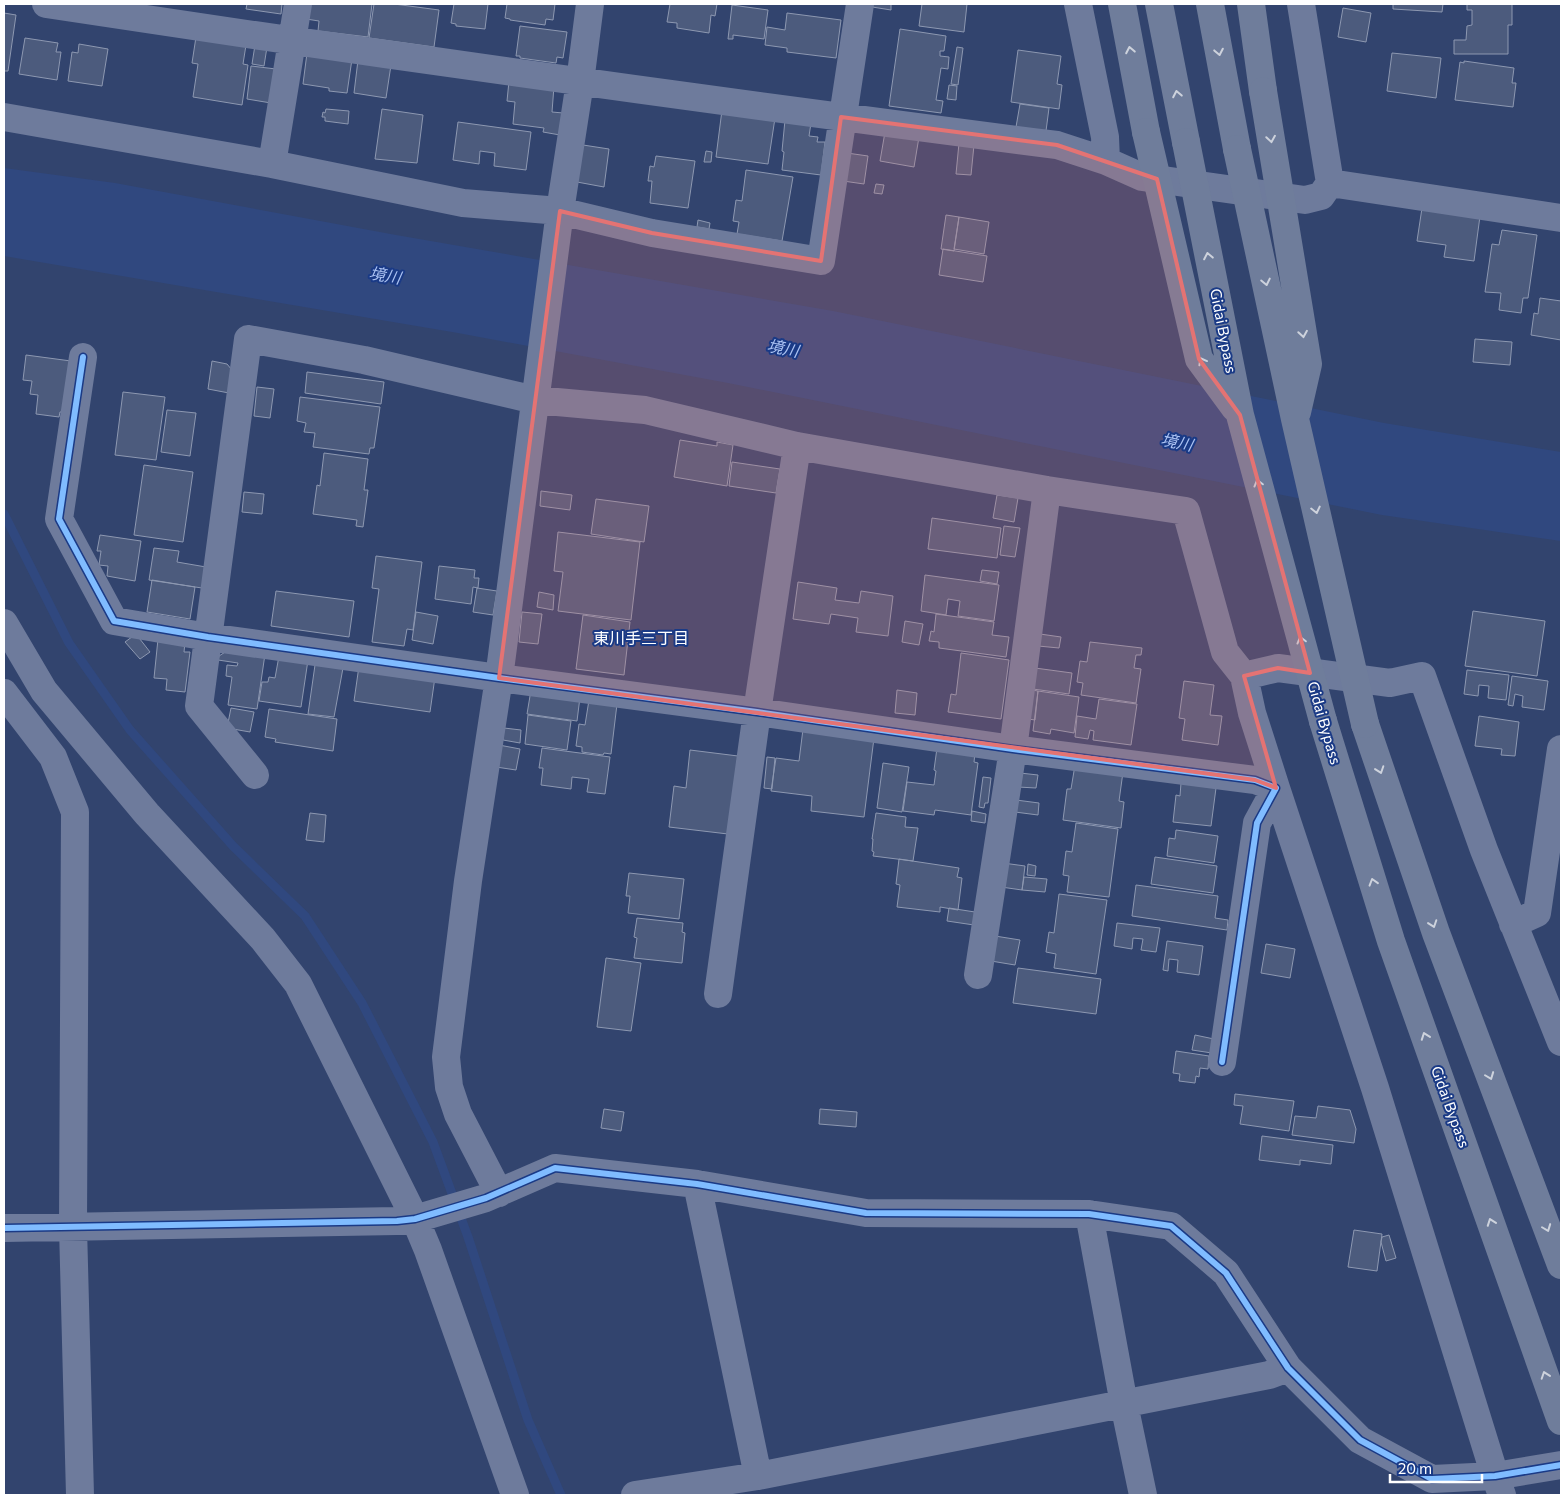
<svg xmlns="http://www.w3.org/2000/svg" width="1565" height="1499" font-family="Commissioner,'Noto Sans JP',sans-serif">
  <rect width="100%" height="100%" fill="#32446e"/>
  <path fill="#30487f" d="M4,168L115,183L396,235L833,311L1384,423L1561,452V541L1382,515L728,383L458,333L4,256Z"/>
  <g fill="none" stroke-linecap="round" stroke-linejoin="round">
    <path stroke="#30487f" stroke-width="9" d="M4,514L69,643L130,730L233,846L305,916L362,1003L433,1142L468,1237L528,1420L561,1495"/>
  </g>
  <path fill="#4c5b7d" stroke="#8d98b1" d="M247,4H282L281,14L246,9Z
    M308,4H372L368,37L318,31L319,21L306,19Z
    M374,4H394L439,10L434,47L369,38Z
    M454,4H488L485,29L456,26V24L451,23Z
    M507,4H555L553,20L546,19L545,25L510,20V19L505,18Z
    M670,4H717L715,16L711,15L709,33L677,28V23L667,22Z
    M866,4H891V10L866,6Z
    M922,4H967L964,32L919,26Z
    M1393,4H1443L1442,12L1393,9Z
    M1467,4H1512V25H1508V54H1454V40H1466L1467,26L1472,25V10H1467Z
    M732,5L768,10L764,39L733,35V39H728Z
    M1343,8L1371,13L1366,42L1338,37Z
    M4,13L16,15L8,71H4Z
    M787,13L841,20L836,58L787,52V48L765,45L767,27L785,30Z
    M520,26L567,32L563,58L557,57L556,63L520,58V56H516Z
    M900,29L946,36L944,51H940V56L949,57L948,69L941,68L936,100L943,101L941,113L889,106Z
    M196,37L246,45L243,64L248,65L242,105L193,97L198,64L192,63Z
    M25,38L58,43L56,52H61L57,80L19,74Z
    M79,44L108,49L102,86L68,81L72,52L78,53Z
    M255,45L267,47L264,66L252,64Z
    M957,47L963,48L958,85L951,84Z
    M1018,50L1061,56L1057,84L1062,85L1059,109L1011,102Z
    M307,53L352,59L347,93L329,91V88L303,84Z
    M1392,53L1441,58L1436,98L1387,91Z
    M358,60L391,65L386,98L354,93Z
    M1464,61L1514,68L1512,83H1516L1513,107L1455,100L1460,62L1464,63Z
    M251,66L276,69L271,103L247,99Z
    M509,81L554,86L552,112L563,113L560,135L543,132L544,128L513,124L515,102L507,101Z
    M949,85L957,86L956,100L947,99Z
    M1020,104L1049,108L1046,131L1016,127Z
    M326,109L349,111L348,124L325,121V117H322L323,112L325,113Z
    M382,109L423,115L417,163L375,159Z
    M722,110L775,118L768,164L716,157Z
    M785,120L811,123L809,136L818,137L817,142H825L821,175L782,170L784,152L782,151Z
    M458,122L531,132L526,170L494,166L495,153L480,151L479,164L453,160Z
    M885,132L919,137L914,167L880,161Z
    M959,143L974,145L971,175L956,174Z
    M583,145L609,149L604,187L577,182Z
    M706,151L712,152L711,162H704Z
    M847,153L868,156L864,184L843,181Z
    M656,156L695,161L688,208L650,203L652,181H648L650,166L654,167Z
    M746,170L793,177L782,241L737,234L739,222L733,221L736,200L742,201Z
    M876,184L884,185L882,194L874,193Z
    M1422,208L1480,216L1474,261L1444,257L1446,245L1417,241Z
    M946,215L959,217L954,251L941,249Z
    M959,217L989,222L984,254L954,249Z
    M698,220L710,223L709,229L697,227Z
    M1502,230L1537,235L1528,298H1523L1521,313L1499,310L1501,293L1485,292L1492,244L1499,245Z
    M943,249L987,256L983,282L939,275Z
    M1540,298L1561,301V340L1531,335L1534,313L1538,314Z
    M1475,339L1512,342L1510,365L1473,362Z
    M26,355L71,361L63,412H60L59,417L36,414L38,395L30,394L32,381L23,380Z
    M212,361L227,364L232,370L229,393L208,389Z
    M307,372L384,382L381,404L305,393Z
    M257,387L274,389L270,418L254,416Z
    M123,392L165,397L156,460L115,455Z
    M300,397L380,407L374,448H370L369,454L313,447L315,433L304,432L306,423L297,421Z
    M167,410L196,413L190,456L161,452Z
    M680,440L717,446V442L733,445L727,486L674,477Z
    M324,453L368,459L364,490H368L363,527L356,526L357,520L313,514L317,485L320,486Z
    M732,462L780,469L776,493L729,486Z
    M144,465L193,472L183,542L134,535Z
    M541,491L572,495L570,510L540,506Z
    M244,492L264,494L262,514L242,512Z
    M997,495L1018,498L1014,522L993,518Z
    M596,499L649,506L644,542L591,534Z
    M932,518L1001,528L997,558L928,549Z
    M1004,526L1020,528L1015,557L1000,555Z
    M558,532L640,542L631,620L558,611L563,572L554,571Z
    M100,535L141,541L135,581L107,576L108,566L99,565L101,551H97Z
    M154,548L179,551L177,562L206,567L202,588L149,580Z
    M376,556L422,562L413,630L407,629L404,646L372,642L379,589L372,588Z
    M439,566L475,570L474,578H479L478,588L473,587L471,604L435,599Z
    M982,570L999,572L997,584L980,581Z
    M925,575L999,585L994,621L958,616L960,601L948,599L946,615L921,611Z
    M152,580L195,587L190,619L147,612Z
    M798,582L837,588L835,600L859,603L861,591L893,596L888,636L856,632L858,618L831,614L829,624L793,619Z
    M477,588L497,591L493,615L473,612Z
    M276,591L354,601L349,637L271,626Z
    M539,592L554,595L553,610L537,607Z
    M1473,611L1545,621L1537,676L1465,666Z
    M416,612L438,616L433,644L412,640Z
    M522,612L542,614L538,644L519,642Z
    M936,614L994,622L992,635L1009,637L1006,657L939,648V642L929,641L931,631L934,632Z
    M583,615L630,622L624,675L576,669Z
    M905,621L923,624L919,645L902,642Z
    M136,634L150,652L140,659L125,642Z
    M1040,634L1061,637L1059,648L1038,646Z
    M158,639L185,642L184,652H190L185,692L166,690L167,679L154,678Z
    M1090,642L1142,648L1141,655H1136L1134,668L1141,669L1136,703L1081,695L1083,683L1077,682L1080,661L1087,662Z
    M230,649L265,654L257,709L228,705L232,677L226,676L227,665L237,666L238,663L218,660L219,656Z
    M961,653L1009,660L1001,719L948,712L951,694L956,695Z
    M279,656L308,660L301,707L259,701L262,682H268L269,677L275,678Z
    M315,665L343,668L334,717L308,714Z
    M359,666L435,677L430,712L354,701Z
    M1035,668L1072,673L1069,694L1033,689Z
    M1467,670L1509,675L1506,700L1488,698L1489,686L1479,685L1478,696L1464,694Z
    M1512,676L1548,681L1544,710L1522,707L1523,696L1515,694L1513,706L1508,705Z
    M1184,681L1214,685L1210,715L1222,716L1218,745L1182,740L1185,719L1179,718Z
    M531,690L580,697L577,721L527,714Z
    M897,690L917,693L915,715L895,713Z
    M1032,690L1038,691L1035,720L1028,719Z
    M1038,691L1079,697L1074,733L1051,729L1050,734L1033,731Z
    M1099,699L1137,704L1131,745L1093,740L1094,731L1090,730L1088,739L1075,737L1077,716L1096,719Z
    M589,700L617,704L611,754L604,753L603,755L582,752V747L576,746L579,724L585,725Z
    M231,708L254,712L250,732L227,728Z
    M269,709L337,719L333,751L275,742L276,739L265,737Z
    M528,715L571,721L567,750L525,744Z
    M1479,716L1519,722L1515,756L1501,755L1502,749L1475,746Z
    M504,728L521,730L520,743L503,740Z
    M803,729L874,738L864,817L811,811L812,796L771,791L776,758L799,761Z
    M499,745L520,749L516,770L496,767Z
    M542,748L610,757L605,794L587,792L589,779L572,777L571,789L541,785L543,768H539Z
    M937,748L975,753L974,762L978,763L971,815L935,810L934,815L903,811L907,782L934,785L936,771L934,770Z
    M690,750L738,756L728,834L669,827L674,786L686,788Z
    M767,757L775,758L772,789L764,788Z
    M883,763L909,767L902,812L877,808Z
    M1075,765L1123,772L1119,801L1124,802L1121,828L1063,820L1067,789H1071Z
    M1020,773L1038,775L1036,788L1018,787Z
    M983,777L991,778L988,803H985L984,808L979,807Z
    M1181,783L1216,788L1211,826L1173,822L1176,795L1180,796Z
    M1016,800L1039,803L1038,815L1015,812Z
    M972,811L986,814L985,823L971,821Z
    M310,813L326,815L324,842L306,840Z
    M876,813L906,817L905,827L918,828L913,861L873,856L874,852L872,851L873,839H872Z
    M1076,823L1118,829L1109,897L1067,892L1069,876L1063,875L1066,851L1072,852Z
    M1176,830L1218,836L1214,863L1167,856L1169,838L1175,839Z
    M1155,857L1217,866L1213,893L1151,884Z
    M899,859L959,868L957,877L962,878L958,910L940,907V912L897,907L900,885L896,884Z
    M1003,863L1025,866L1022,890L1001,887Z
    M1028,864L1036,866L1035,876L1027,875Z
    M629,873L684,879L679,919L628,913L630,896H626Z
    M1024,877L1047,879L1045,892L1022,890Z
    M1136,885L1218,896L1215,918L1228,920L1227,930L1132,916Z
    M1059,894L1107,900L1096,974L1054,968L1056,954L1046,952L1049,932L1054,933Z
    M949,908L975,912L974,925L947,921Z
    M637,918L683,923L682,932L685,933L682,963L634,958L637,938L634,937Z
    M1117,923L1160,928L1156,952L1141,950L1143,939L1133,938L1132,949L1114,946Z
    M995,936L1020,940L1015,965L991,961Z
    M1167,941L1203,946L1199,975L1177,972L1178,960L1169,959L1168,971L1163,970Z
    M1266,944L1295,949L1290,978L1261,973Z
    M606,958L641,963L631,1031L597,1027Z
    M1018,968L1101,979L1096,1014L1013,1003Z
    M1195,1035L1214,1039L1212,1053L1192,1050Z
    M1176,1051L1209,1056L1208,1069L1200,1068L1199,1077L1196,1076L1195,1083L1179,1081L1180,1074L1173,1073Z
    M1235,1094L1294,1101L1289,1131L1240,1124L1243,1106L1234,1105Z
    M1318,1106L1350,1110L1356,1129L1354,1143L1292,1135L1295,1116L1316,1118Z
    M604,1109L624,1112L621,1131L601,1128Z
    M820,1109L857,1112L856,1127L819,1124Z
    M1262,1136L1333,1145L1331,1164L1300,1160V1165L1259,1160Z
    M1354,1230L1382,1234L1377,1271L1348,1267Z
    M1389,1235L1396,1258L1386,1261L1381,1242L1382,1237Z"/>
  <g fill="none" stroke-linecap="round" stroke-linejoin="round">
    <path stroke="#6e7b9c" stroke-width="28" d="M46,4C383,55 719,102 1057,145L1106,161L1142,177L1305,200L1321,196L1330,183L1301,4
      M1078,4L1105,137L1106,161
      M4,117L272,164L463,203L560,211L652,233L821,261L860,4
      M272,164L298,4
      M1330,183L1561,218
      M83,357L59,519L114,621L208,637L499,678L757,712L1013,749L1255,780L1276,788L1257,823L1222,1062
      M4,623L44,691L147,814L263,939L298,984L415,1219L428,1250L515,1495
      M1244,676L1278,668L1390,683L1422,676L1484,850L1561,1042
      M4,693L53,757L75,812L73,1227L80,1495
      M255,775L199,706L248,339L364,360L535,400L645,410L797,446L1047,490
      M1513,924L1537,913L1561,749
      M978,975L1013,749L1047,490L1186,511L1225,652L1244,676L1252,713L1276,788L1375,1088L1495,1476L1502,1495
      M718,994L757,712L797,446
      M697,1184L758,1476
      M499,1193L458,1114L449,1087L446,1057L468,881L499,678L560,211L580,82L590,4
      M1089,1214L1124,1404L1143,1495
      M4,1228L397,1221L415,1219L486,1198L555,1168L697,1184L866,1213L1089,1214L1171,1226L1226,1273L1288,1368L1360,1440L1432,1479L1495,1476L1561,1465
      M635,1495L758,1476L1269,1375L1288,1368"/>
    <path stroke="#6f7d9b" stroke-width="28" d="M1122,4L1146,132
      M1159,4L1186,142
      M1210,4L1237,149
      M1251,4L1263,91
      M1323,721L1391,941L1561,1421
      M1365,724L1436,933L1561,1265"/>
    <path stroke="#6f7d9b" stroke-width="28" d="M1263,91L1308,364L1297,412
      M1146,132L1199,359L1235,408
      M1186,142L1240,415L1323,721
      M1237,149L1295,419L1365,724"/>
    <defs>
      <path id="cycleway" d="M83,357L59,519L114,621L208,637L499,678L757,712L1013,749L1255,780L1276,788L1257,823L1222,1062
        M4,1228L397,1221L415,1219L486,1198L555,1168L697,1184L866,1213L1089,1214L1171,1226L1226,1273L1288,1368L1360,1440L1432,1479L1495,1476L1561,1465"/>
    </defs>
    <use href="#cycleway" stroke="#1a3a86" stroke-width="9"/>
    <use href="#cycleway" stroke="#80bcff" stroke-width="6"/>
  </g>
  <defs><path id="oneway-chevron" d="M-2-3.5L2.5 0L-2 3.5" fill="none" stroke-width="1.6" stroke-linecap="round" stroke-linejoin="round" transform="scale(1.25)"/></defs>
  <g stroke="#cdd2dc">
    <use href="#oneway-chevron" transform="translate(1130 50) rotate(-101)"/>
    <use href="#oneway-chevron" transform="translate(1219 52) rotate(79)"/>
    <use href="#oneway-chevron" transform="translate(1177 94) rotate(-101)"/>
    <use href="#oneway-chevron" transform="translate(1271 139) rotate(81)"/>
    <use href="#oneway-chevron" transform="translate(1208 256) rotate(-101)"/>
    <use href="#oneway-chevron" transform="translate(1266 282) rotate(78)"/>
    <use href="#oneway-chevron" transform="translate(1303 334) rotate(81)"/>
    <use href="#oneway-chevron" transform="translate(1202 361) rotate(-119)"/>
    <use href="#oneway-chevron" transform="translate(1258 483) rotate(-105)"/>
    <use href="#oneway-chevron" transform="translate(1316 510) rotate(77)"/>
    <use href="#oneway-chevron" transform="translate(1301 640) rotate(-105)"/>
    <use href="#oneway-chevron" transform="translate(1380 770) rotate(71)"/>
    <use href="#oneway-chevron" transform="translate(1373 882) rotate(-107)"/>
    <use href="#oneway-chevron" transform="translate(1433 924) rotate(71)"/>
    <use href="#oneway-chevron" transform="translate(1425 1036) rotate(-110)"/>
    <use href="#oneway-chevron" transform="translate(1490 1076) rotate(69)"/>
    <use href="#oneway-chevron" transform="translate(1491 1222) rotate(-110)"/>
    <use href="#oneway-chevron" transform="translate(1547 1228) rotate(69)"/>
    <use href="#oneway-chevron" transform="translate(1545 1375) rotate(-109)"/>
  </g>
  <path fill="#e47373" fill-opacity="0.2" stroke="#e47373" stroke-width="4" stroke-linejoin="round" d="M841,117L1057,145L1157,179L1199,359L1240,415L1310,673L1278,668L1244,676L1276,788L1255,780L499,678L560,211L652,233L821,261Z"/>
  <g text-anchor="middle" stroke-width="4" stroke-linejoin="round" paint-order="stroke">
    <g font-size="15" fill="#fff" stroke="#1a3a86">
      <text transform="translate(1223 331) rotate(79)" y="5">Gidai Bypass</text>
      <text transform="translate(1324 723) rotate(74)" y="5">Gidai Bypass</text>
      <text transform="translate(1450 1107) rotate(70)" y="5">Gidai Bypass</text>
    </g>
    <g font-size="16" font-style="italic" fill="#acc3f3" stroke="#1a3a86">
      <text transform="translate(385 275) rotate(10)" y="6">境川</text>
      <text transform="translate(783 348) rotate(11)" y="6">境川</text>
      <text transform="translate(1177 442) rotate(12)" y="6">境川</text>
    </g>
    <g font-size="16" fill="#fff" stroke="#1a3a86">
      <text x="641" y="644">東川手三丁目</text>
    </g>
  </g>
  <rect width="1565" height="1499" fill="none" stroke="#ffffff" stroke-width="10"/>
  <path d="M1390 1474v8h92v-8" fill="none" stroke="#ffffff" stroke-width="2.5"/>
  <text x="1398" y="1474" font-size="15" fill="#ffffff" stroke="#1a3a86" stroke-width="4" paint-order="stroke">20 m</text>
</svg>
